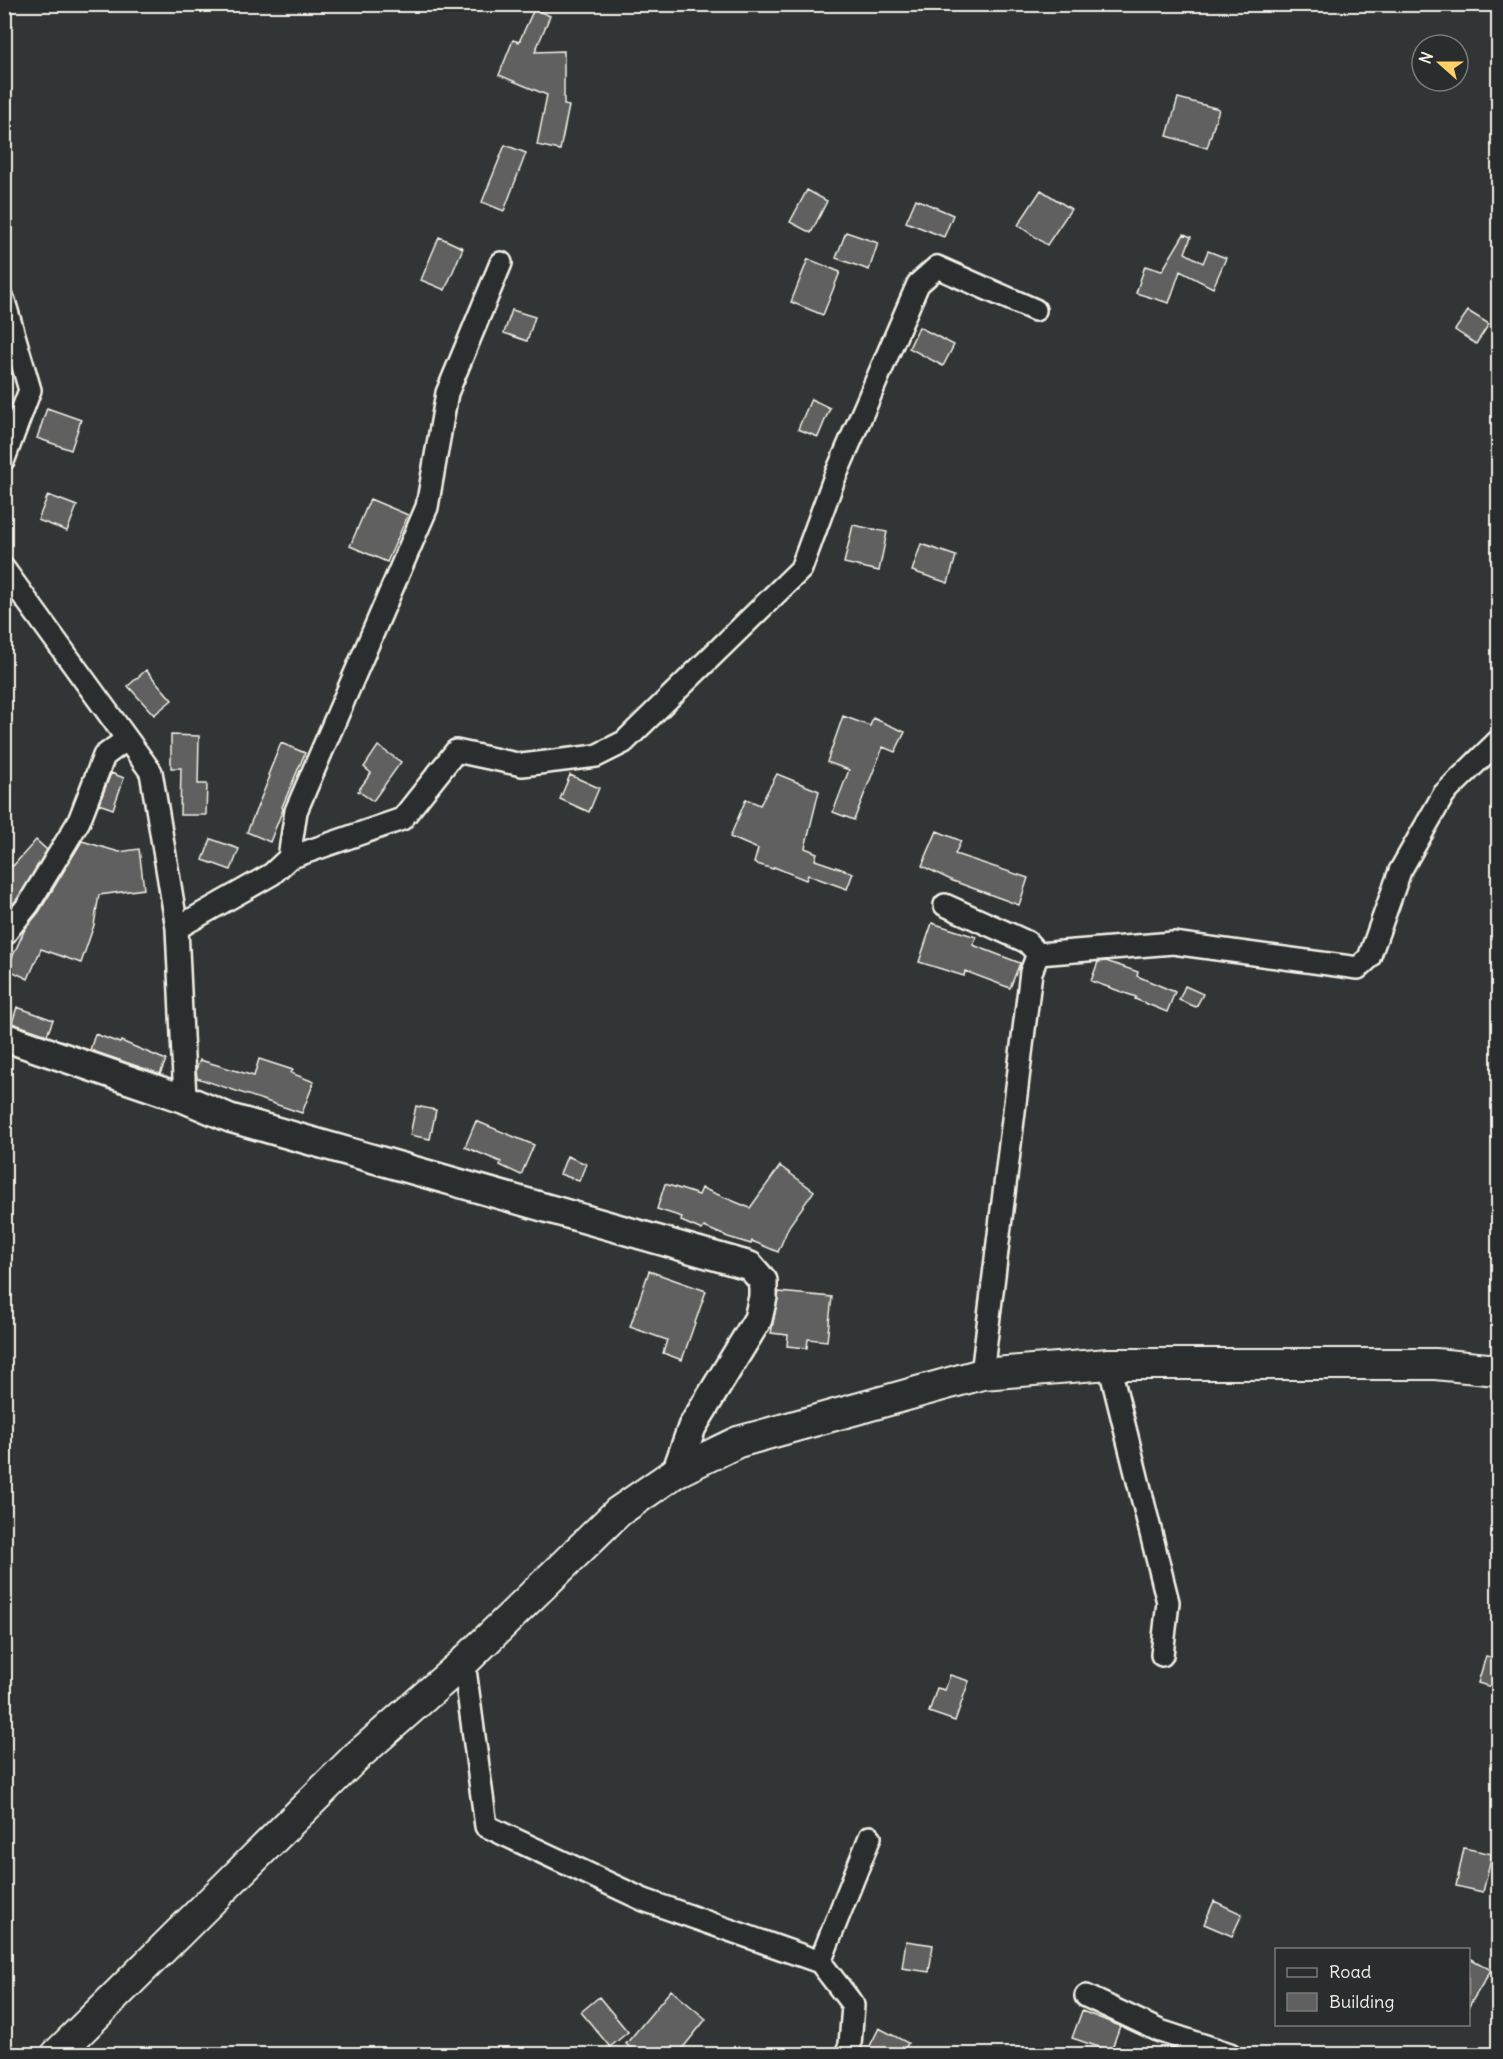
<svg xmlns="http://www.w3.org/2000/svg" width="1503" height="2059" font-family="Delius,sans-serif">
  <rect width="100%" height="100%" fill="#323535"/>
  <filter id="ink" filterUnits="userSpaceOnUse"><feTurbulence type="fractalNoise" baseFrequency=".0167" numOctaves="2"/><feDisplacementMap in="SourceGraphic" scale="12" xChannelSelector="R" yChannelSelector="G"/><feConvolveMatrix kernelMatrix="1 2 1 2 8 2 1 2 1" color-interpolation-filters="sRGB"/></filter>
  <g filter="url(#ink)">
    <path fill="#5f605f" stroke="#f4f1e8" stroke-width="1.5" d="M534,9L550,16L535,52L564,51V105L569,106L560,150L537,145L547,95L499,75L513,40L519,42Z
      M1178,98L1219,109L1207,148L1167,136Z
      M505,145L526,153L504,211L482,202Z
      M807,190L827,201L811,233L790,222Z
      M1041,190L1071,209L1047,245L1018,225Z
      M916,199L953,215L944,237L906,222Z
      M846,232L878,243L869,270L836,258Z
      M1184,234L1191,237L1185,253L1203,263L1208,251L1226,258L1213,288L1180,271L1169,303L1136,293L1145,266L1162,271Z
      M439,237L463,248L445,290L421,280Z
      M808,259L840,272L823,315L791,302Z
      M512,310L535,317L527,341L504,333Z
      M1468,311L1489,324L1476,344L1455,330Z
      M919,327L954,345L943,366L909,348Z
      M811,399L830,408L818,437L798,429Z
      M47,408L81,420L71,450L37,438Z
      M48,495L77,506L67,531L38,520Z
      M370,499L408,515L387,562L350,546Z
      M853,525L887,532L879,571L844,563Z
      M921,544L956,556L948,583L912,571Z
      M146,670L172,700L154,715L128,686Z
      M843,716L870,726L873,718L905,732L895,752L883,747L854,820L833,812L849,770L827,762Z
      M171,735L199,736L198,784H207L206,815H180L181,768H171Z
      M281,743L305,753L282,807L283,809L270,842L247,832L270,776L268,775Z
      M378,746L401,762L373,801L358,791L371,773L364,767Z
      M111,773L124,778L113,809L99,804Z
      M777,774L819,791L805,848L817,853L815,860L853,873L847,889L808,875L806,880L774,867L773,869L754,863L758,849L730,837L746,799L760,805Z
      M570,775L599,788L589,812L560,799Z
      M937,831L961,841L955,854L1028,878L1019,905L953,881L922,866Z
      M211,839L239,849L231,870L203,860Z
      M36,840L47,850L18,898L5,914L4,860L13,866Z
      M82,841L119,852L139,849L144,889L99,895L94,925L81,963L41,949L28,979L7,969L25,929L39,912Z
      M932,923L976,937L973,945L1020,963L1010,988L965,971L964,976L919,962Z
      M1106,961L1138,972L1137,976L1175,992L1167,1012L1135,999L1136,997L1091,981L1098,962Z
      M1185,986L1203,994L1196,1007L1179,1000Z
      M17,1007L53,1020L47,1035L12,1023Z
      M95,1034L120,1043L121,1041L166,1060L160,1074L90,1050Z
      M259,1059L293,1070L291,1073L314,1082L302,1113L197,1078L196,1069L200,1060L254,1076Z
      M416,1106L436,1110L430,1139L410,1135Z
      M476,1121L534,1145L521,1175L500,1165L501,1162L465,1147Z
      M567,1156L586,1164L579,1181L560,1174Z
      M780,1166L814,1191L789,1226L778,1252L752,1241L751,1244L728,1237L704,1227L702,1230L681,1221L682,1217L657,1209L665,1184L699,1195L702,1188L750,1208Z
      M649,1271L706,1291L682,1360L663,1353L667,1340L630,1327Z
      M779,1292L832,1297L827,1341L808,1339L807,1348L787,1346L788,1335L771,1333Z
      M1486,1656L1498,1659V1689L1478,1683Z
      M950,1675L969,1681L955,1721L929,1712L937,1688L945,1690Z
      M1464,1848L1492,1854L1483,1892L1456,1886Z
      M1214,1901L1242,1914L1232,1936L1204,1924Z
      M906,1941L933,1945L929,1972L902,1968Z
      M1468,1957L1491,1970L1468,2008Z
      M671,1990L706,2019L677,2055H639L626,2044Z
      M599,1997L628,2032L610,2047L581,2012Z
      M1082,2011L1120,2026L1111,2051L1072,2038Z
      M879,2028L908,2043L902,2055H883L869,2048Z"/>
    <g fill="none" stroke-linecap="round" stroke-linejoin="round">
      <defs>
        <path id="minor" d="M4,301L30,390L4,459
          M4,569L151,772L177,928L185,1099
          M289,858L296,811L427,507L447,393L501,263
          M945,905L1027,942L1038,954
          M177,928L272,874L289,858L402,819L456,751L522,765L596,756L624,742L801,569L834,479L918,284L937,267L1035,310
          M4,935L28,905L79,821L104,756L127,739
          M1038,954L1173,943L1358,968L1369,958L1400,871L1444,794L1498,741
          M1109,1364L1168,1602L1162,1655
          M982,1374L1031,972L1038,954
          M464,1662L486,1826L644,1900L820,1962L853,2005L850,2045L846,2054
          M820,1962L870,1837
          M1086,1996L1160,2031L1230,2054"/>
        <path id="tertiary" d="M4,1037L185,1099L230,1118L750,1266L763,1281V1297L758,1319L692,1427L676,1472"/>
        <path id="secondary" d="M57,2054L356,1757L464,1662L618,1512L676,1472L738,1442L982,1374L1109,1364H1435L1498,1370"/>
      </defs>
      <use href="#minor" stroke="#f4f1e8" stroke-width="26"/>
      <use href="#tertiary" stroke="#f4f1e8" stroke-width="32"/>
      <use href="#secondary" stroke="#f4f1e8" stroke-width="34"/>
      <use href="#minor" stroke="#2a2d2e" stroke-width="21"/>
      <use href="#tertiary" stroke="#2a2d2e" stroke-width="27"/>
      <use href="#secondary" stroke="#2a2d2e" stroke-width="30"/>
    </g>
  </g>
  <rect width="1503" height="2059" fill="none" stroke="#2a2d2e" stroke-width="24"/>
  <rect x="12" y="12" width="1479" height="2035" fill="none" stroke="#f4f1e8" stroke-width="2" filter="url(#ink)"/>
  <rect x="1275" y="1948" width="195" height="78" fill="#2a2d2e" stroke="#7b7b78" stroke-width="1.5"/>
  <rect x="1287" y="1968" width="30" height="9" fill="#2a2d2e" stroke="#7b7b78" stroke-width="1.5"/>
  <text x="1329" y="1978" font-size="18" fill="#f4f1e8">Road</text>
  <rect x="1287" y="1993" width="30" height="18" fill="#5f605f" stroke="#7b7b78" stroke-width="1.5"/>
  <text x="1329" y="2008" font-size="18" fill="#f4f1e8">Building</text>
  <g transform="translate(1440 63) rotate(291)"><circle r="28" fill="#2a2d2e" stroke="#7b7b78" stroke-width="1.5"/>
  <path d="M0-4.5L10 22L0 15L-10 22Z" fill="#ffd166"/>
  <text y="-9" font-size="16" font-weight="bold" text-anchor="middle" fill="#f4f1e8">N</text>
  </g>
</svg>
